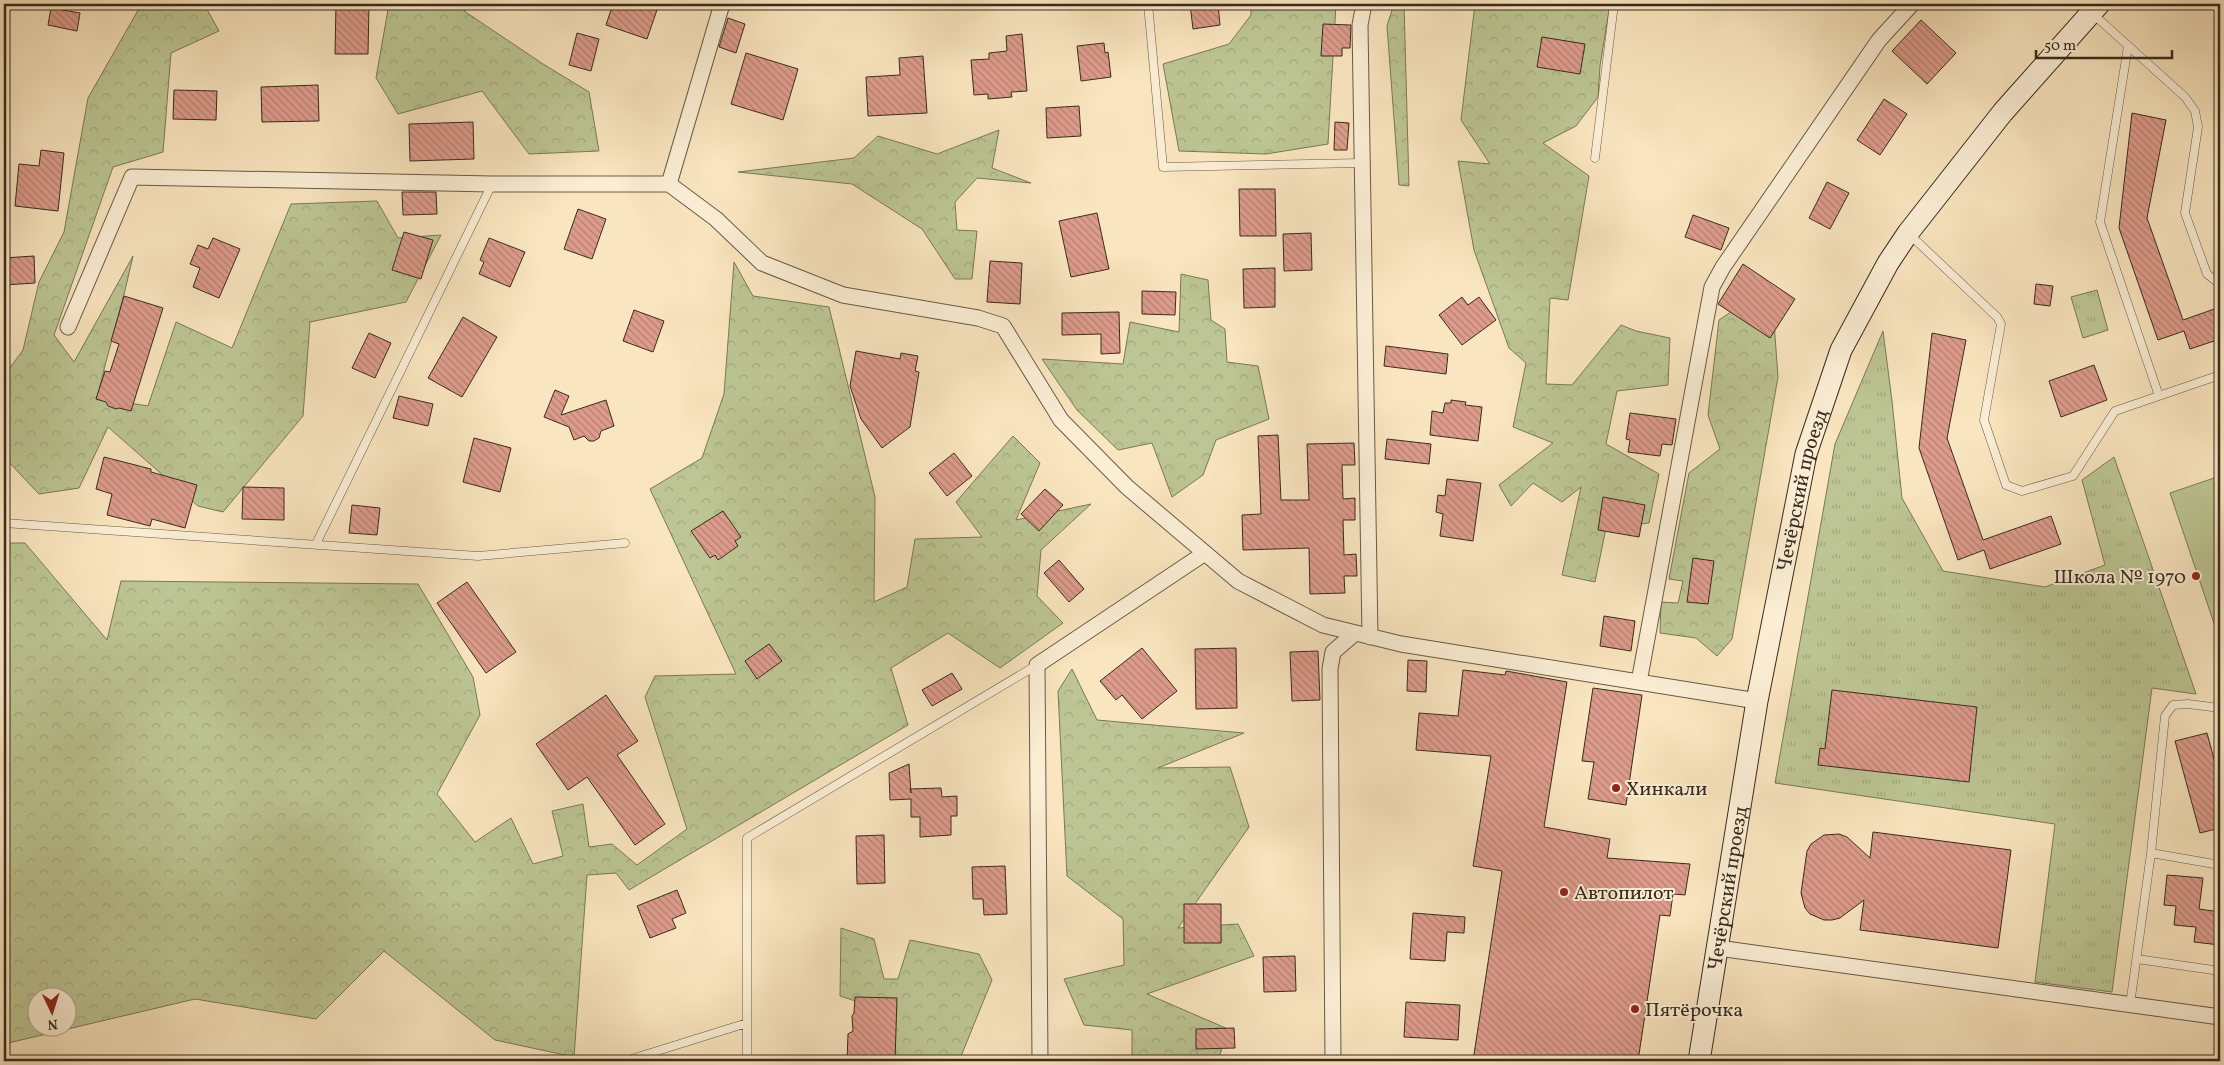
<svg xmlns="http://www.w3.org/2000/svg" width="2224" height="1065" font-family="Vollkorn,serif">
  <defs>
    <pattern id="grass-tufts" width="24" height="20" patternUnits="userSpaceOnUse" patternTransform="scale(1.25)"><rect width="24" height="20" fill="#bcc593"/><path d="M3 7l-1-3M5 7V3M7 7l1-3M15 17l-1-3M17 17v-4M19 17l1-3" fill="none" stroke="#a2a97e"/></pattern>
    <pattern id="forest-crowns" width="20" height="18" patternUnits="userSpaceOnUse" patternTransform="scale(1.25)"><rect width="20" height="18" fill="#bcc593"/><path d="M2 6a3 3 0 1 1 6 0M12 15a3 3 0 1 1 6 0" fill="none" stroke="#a2a97e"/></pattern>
    <pattern id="building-back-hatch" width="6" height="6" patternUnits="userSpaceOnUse" patternTransform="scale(1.25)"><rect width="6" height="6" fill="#de9c8c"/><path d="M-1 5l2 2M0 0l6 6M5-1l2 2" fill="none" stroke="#b57f72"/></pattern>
  </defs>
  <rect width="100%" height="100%" fill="#f9e5bf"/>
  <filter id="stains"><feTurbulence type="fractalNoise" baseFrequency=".004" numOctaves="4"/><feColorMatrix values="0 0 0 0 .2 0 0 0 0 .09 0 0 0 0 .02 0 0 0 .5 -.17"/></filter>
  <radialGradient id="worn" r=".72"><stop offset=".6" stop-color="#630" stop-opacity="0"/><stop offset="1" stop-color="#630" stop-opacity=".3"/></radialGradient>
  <path fill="url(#grass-tufts)" stroke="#7a7858" d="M2097,290L2108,330L2083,338L2071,297Z
    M1883,331L1892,401L1902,498L1943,571L2045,587L2105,565L2082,480L2114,457L2196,694L2152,688L2112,992L2035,982L2055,824L1775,783L1835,444Z"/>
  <path fill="url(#forest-crowns)" stroke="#7a7858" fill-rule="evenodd" d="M158,4H204L219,31L171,53L163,152L113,167L54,335L74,362L133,256C123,304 108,350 97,398L148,406L176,322L232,348L291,204L377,201L398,238L441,235L406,302L310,322L303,416L223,512L198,506L108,427L79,488L39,494L4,457V376L23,350L39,282L64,232L88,98L141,5Z
    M389,4H473L464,11L543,64L589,92L599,151L529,154L482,91L398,114L376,78Z
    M1251,4H1336L1328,144L1266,154L1179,151L1163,64L1229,44L1251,15Z
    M1394,4H1404L1409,186L1399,185L1387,26Z
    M1475,4H1610L1600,66L1598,97L1576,126L1543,143L1589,176L1568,300L1550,298L1546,384L1572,385L1621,325L1636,331L1670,338L1668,385L1617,391L1606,444L1659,474L1649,523L1606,528L1595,582L1562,575L1581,487L1562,502L1533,483L1511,506L1499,485L1553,443L1513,427L1526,363L1509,348L1474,250L1458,161L1490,164L1461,120Z
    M999,130L992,168L1031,183L977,178L955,202L957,230L977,231L972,279H955L922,229L852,184L738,172L854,158L878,136L937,154Z
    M734,262L753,296L829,307L875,497L874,602L907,587L915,539L982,537L956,502L1013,436L1040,463L1016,520L1091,504L1041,550L1037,596L1063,623L1000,668L948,633L891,668L908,725L629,890L616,873L587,875L574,1057L495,1040L384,951L316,1019L195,999L4,1044V543H25L107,640L121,581L418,584L473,677L480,715L437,794L475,842L511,818L533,864L563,856L552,811L583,804L589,847L612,844L637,865L687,829L645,697L655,676L736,674L650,489L702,458L724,394ZM38,998H68V1028H38Z
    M1181,274L1208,280L1211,320L1225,329L1227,362L1258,366L1269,419L1216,440L1203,475L1172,497L1152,443L1118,450L1077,410L1042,359L1123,364L1130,322L1179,332Z
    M1741,305L1774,322L1778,377L1732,639L1717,656L1696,638L1660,633L1661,602L1678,603L1683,581L1669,579L1689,473L1720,449L1708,415L1719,320Z
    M1072,669L1097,720L1244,733L1158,768L1230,767L1249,827L1178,928L1238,924L1254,956L1147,994L1228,1029L1218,1061H1132V1030L1084,1025L1064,979L1124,965L1123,919L1067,876L1058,691Z
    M841,928L874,939L884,979H898L910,940L979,954L992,980L959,1061H906L904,1059L881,1056L880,1009L840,996Z"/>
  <path fill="#bcc593" stroke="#7a7858" d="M2220,476V641L2170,493Z"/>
  <path fill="url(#building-back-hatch)" stroke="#382b1e" d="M336,4H369L368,54H335Z
    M613,4H659L647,39L606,25Z
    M1190,4H1218L1220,25L1193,29Z
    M51,8L80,13L77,31L48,25Z
    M728,18L745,24L736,53L719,47Z
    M1921,20L1956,53L1927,84L1892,51Z
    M1323,24L1351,25L1350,48H1342V56H1321Z
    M577,33L599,39L591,71L569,65Z
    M1022,34L1027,91L1011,92L1012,97L988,99V94L974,95L971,60L989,59V53L1007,51L1006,36Z
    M1542,37L1585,44L1580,74L1537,67Z
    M1104,43L1105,53L1108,52L1111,77L1081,81L1077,46Z
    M746,53L798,69L783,120L731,104Z
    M923,56L927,113L868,116L866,77L900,75L899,58Z
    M318,85L319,121L262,122L261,87Z
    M174,90L217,91L216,120L173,119Z
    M1884,99L1907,114L1880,155L1857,140Z
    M1079,106L1081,136L1047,138L1046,108Z
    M2132,113L2166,120L2147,218L2183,320L2220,307V339L2190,349L2184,331L2158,340L2119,228Z
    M473,122L474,159L410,161L409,124Z
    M1335,122L1349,123L1347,150H1334Z
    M41,150L64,153L58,211L15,206L19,164L39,166Z
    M1827,182L1849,193L1830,229L1809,218Z
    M1239,189H1275L1276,236H1240Z
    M402,192H436L437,214L403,215Z
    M578,209L606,219L592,259L564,249Z
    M1097,213L1109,269L1071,277L1059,221Z
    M1693,215L1729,228L1721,250L1685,237Z
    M404,232L433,240L421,279L392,270Z
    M1311,233L1312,270L1284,271L1283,234Z
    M213,238L240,249L219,298L193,287L200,268L190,264L198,245L208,249Z
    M489,238L525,252L510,287L479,274L484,262L480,260Z
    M34,256L35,283L4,285V258Z
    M990,261L1022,263L1020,304L987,302Z
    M1743,264L1795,299L1770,338L1718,304Z
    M1275,268V307L1244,308L1243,269Z
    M2036,284L2053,286L2050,306L2034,304Z
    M1142,291L1176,292L1175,315L1142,314Z
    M124,296L163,308L131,411L119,408L116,409L108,406L106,402L96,399L105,371L110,372L119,344L111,341Z
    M1462,297L1468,305L1479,297L1496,320L1462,345L1439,315Z
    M634,310L664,321L653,352L623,341Z
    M1119,312L1120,353L1101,354V334L1062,335V313Z
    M463,317L497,337L462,397L428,378Z
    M369,333L391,343L375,378L352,368Z
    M1932,333L1966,340L1947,438L1983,540L2051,516L2061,544L1990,569L1984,550L1958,560L1919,448Z
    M1386,346L1448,354L1446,374L1384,366Z
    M856,351L900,359L901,353L918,356L915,371L919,372L910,427L882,448L861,419L850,386Z
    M2094,365L2107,400L2061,417L2049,381Z
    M555,390L569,396L561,415L606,400L614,426L601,431L599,438L594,441H589L584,436L574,440L569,427L544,417Z
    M399,396L433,404L428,426L393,418Z
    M1451,400L1466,402L1465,405L1482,407L1478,441L1430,435L1432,411L1443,413L1445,403H1451Z
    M1630,413L1676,419L1672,445L1662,444L1660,456L1628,452L1630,440L1626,439Z
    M1278,435L1281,500H1309L1307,444L1354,443L1355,465H1342L1343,499L1355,498V520H1343L1344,555L1356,554L1357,576H1344L1345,593L1310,594L1309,548L1243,550L1242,515L1261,514L1258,436Z
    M474,438L511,448L500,492L463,482Z
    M1387,439L1431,444L1429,464L1385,459Z
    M954,453L972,476L947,496L929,473Z
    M104,457L151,469V472L197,485L185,528L152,519L150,526L107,515L112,494L96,489Z
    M1447,479L1481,483L1473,541L1440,536L1443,514L1436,512L1438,495L1445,496Z
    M243,487L284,488V520L242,519Z
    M1045,489L1063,505L1039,531L1021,514Z
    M1603,497L1645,505L1639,537L1598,530Z
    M352,505L380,508L377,535L349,533Z
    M723,511L741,537L735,541L738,546L718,560L715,555L710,558L691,531Z
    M1693,558L1714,561L1708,604L1687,602Z
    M1059,560L1084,589L1069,602L1044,573Z
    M467,582L516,652L486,673L437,603Z
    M1604,616L1635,621L1631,651L1600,646Z
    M769,644L782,661L757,679L745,661Z
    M1142,648L1177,691L1142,719L1122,695L1116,700L1100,681Z
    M1236,648L1237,708L1196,709L1195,649Z
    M1318,651L1320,700L1292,701L1290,652Z
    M1408,660L1427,661L1426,692L1407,691Z
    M1463,670L1505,675L1506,671L1567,682L1544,827L1610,839L1607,858L1690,864L1685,895L1673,894L1670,916L1660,915L1638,1061H1473L1502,871L1473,866L1491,756L1416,750L1419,713L1458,716Z
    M952,673L962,689L932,706L922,690Z
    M1593,688L1642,695L1626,805L1588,799L1594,762L1582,761Z
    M1832,690L1977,707L1969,782L1818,765L1820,748L1825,749Z
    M606,695L638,741L617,755L665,824L635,845L587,777L568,790L536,744Z
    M2207,733L2220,781V828L2200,833L2175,741Z
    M909,764L911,793L910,789L941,788L942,797L957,796V816H951V835L920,837V817H911V799L890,800L889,773Z
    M1873,832L2011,850L1998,948L1860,930L1864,900L1840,918L1832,920H1824L1810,914L1805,908L1801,893L1807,851L1811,844L1824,835L1839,834L1847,837L1870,858Z
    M884,835L885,883L857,884L856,836Z
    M1005,866L1007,914L984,915L983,899H973L972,867Z
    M2167,875L2203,878L2199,909L2220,912V945L2194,942L2196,927L2174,925L2176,906L2164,905Z
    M677,890L686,913L672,919L676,928L650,938L637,906Z
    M1184,904H1221V943H1184Z
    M1413,913L1465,917L1464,933L1447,932L1445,961L1410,959Z
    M1295,956L1296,991L1264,992L1263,957Z
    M855,997L897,998L895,1061H847L848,1034L853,1031L852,1016L854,1013Z
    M1406,1002L1460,1005L1458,1040L1404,1037Z
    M1234,1028L1235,1048L1196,1049V1029Z"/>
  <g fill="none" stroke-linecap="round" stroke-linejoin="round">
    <defs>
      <path id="service" d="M1148,4L1163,167L1362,163
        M2093,14L2185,97L2195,111L2198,127L2185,213L2207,274L2217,282H2220
        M2128,46L2100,222L2159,396
        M1595,158L1614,4
        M1909,234L1997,317L2001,324L1984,420L2006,485L2022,491L2073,476L2115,411L2220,375
        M4,523L478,556L625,543
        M316,544L492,184
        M2151,853L2220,865
        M2137,959L2220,971
        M2130,1005L2151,853L2165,716L2173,705L2188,704L2220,708
        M625,1061L747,1023
        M747,1061V838L1037,665"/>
      <path id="minor" d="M1364,4L1360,25L1370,637
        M669,184L722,4
        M68,327L132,177L492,184H669L716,219L762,263L843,295L978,318L1003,326L1061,420L1127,487L1238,581L1323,625L1401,644L1757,701
        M1639,682L1712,287L1723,267L1879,40L1912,4
        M1718,948L2220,1017
        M1040,1061L1037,665L1205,553
        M1333,1061L1330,669L1333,652L1355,633"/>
      <g id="secondary">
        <path id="s1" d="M1699,1061L1757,701L1806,454L1841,350L1888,263L1908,233L2003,112L2099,4"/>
      </g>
    </defs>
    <use href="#service" stroke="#685a46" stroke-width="9"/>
    <use href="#minor" stroke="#685a46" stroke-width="17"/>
    <use href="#secondary" stroke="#382b1e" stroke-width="23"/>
    <use href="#service" stroke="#fbeed5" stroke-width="8"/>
    <use href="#minor" stroke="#fbeed5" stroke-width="15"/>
    <use href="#secondary" stroke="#fbeed5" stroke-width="21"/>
  </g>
  <g fill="#8f2418" stroke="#fbeed5" stroke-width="2">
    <circle cx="2196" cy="576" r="5"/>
    <circle cx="1616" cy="788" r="5"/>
    <circle cx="1564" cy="892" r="5"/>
    <circle cx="1635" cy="1009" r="5"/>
  </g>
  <g text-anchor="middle" stroke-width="4" stroke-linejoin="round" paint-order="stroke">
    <g font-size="20" fill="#382b1e" stroke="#fbeed5">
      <text dy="7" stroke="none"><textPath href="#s1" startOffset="580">Чечёрский проезд</textPath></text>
      <text dy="7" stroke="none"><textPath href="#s1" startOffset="175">Чечёрский проезд</textPath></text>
    </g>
    <g font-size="20" fill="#382b1e" stroke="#fbeed5" text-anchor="start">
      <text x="2186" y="583" text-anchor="end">Школа № 1970</text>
      <text x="1626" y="795">Хинкали</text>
      <text x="1574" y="899">Автопилот</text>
      <text x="1645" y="1016">Пятёрочка</text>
    </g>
  </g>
  <rect width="2224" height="1065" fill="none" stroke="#f9e5bf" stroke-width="20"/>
  <rect x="5" y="5" width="2214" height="1055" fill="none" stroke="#382b1e" stroke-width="2.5"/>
  <rect x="10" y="10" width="2204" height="1045" fill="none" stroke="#382b1e"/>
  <g transform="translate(52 1012) rotate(176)"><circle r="24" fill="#fbeed5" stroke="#ada08c"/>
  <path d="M0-4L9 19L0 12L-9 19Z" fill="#8f2418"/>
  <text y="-8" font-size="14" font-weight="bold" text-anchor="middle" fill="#382b1e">N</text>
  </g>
  <path d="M2036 50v8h136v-8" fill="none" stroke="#382b1e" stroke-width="2.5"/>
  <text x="2044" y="50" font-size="15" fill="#382b1e" stroke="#fbeed5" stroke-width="4" paint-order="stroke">50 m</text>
  <rect width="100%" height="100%" filter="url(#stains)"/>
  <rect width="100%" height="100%" fill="url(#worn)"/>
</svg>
